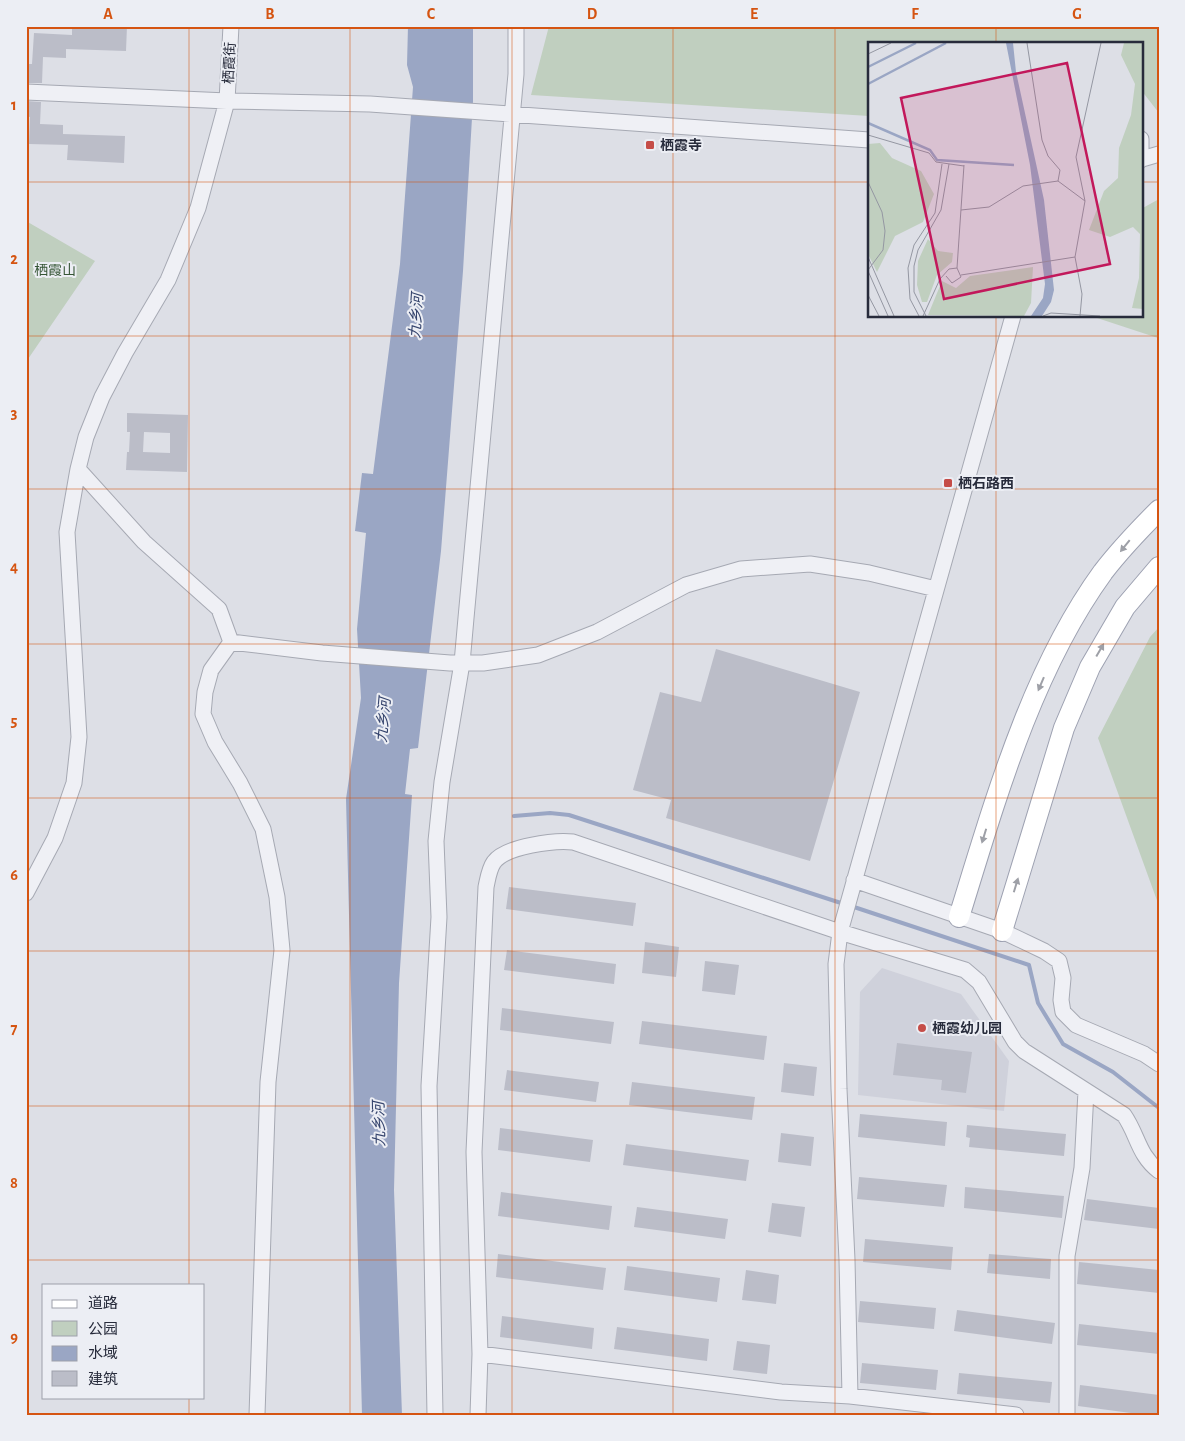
<svg xmlns="http://www.w3.org/2000/svg" width="1185" height="1441" font-family="'Alegreya Sans','Noto Sans SC',sans-serif">
  <rect width="100%" height="100%" fill="#dddfe6"/>
  <path fill="#cfd1db" d="M882,968L961,994L1009,1061L1004,1111L858,1095L860,992Z"/>
  <path fill="#c0cfbf" d="M549,26H1159V113L1141,90V44H869V116L531,95Z
    M1159,199V340L1158,338L1091,316H1141V209Z
    M26,221L95,261L26,362Z
    M1159,627V906L1098,738L1150,637Z"/>
  <path fill="#9aa6c4" d="M408,26H473V101L463,271L441,551L418,748L410,749L405,794L412,795L399,983L394,1190L402,1415H362L346,799L361,698L357,629L366,533L355,531L362,473L373,474L400,264L413,87L407,65Z"/>
  <g fill="none" stroke-linecap="round" stroke-linejoin="round">
    <path stroke="#9aa6c4" stroke-width="4" d="M514,816L550,813L569,815L844,904
      M851,906L1029,965L1038,1003L1063,1044L1113,1072L1159,1108"/>
  </g>
  <path fill="#bbbdc8" fill-rule="evenodd" d="M72,26H127L126,51L66,49V58L43,57L42,83H26V64H32L34,33L72,35Z
    M26,101L41,102L40,124L63,125V134L125,136L124,163L67,160L68,145L29,144L30,117L26,116Z
    M127,413L188,415L187,472L126,470L127,452H129L130,432H127ZM144,432L170,433V453L143,452Z
    M716,649L860,692L810,861L666,818L671,800L633,790L660,692L701,702Z
    M509,887L636,903L633,926L506,909Z
    M645,942L679,947L676,977L642,973Z
    M507,950L616,964L614,984L504,970Z
    M705,961L739,965L735,995L702,991Z
    M502,1008L614,1022L611,1044L500,1030Z
    M642,1021L767,1036L764,1060L639,1044Z
    M897,1043L972,1052L966,1093L941,1090L942,1080L893,1075Z
    M784,1063L817,1067L814,1096L781,1092Z
    M507,1070L599,1082L596,1102L504,1090Z
    M632,1082L755,1097L752,1120L629,1105Z
    M860,1114L947,1122L945,1146L858,1137Z
    M967,1125L1066,1134L1064,1156L969,1147L970,1138L966,1137Z
    M500,1128L593,1140L590,1162L498,1150Z
    M781,1133L814,1137L811,1166L778,1162Z
    M626,1144L749,1160L746,1181L623,1165Z
    M859,1177L947,1185L944,1207L857,1199Z
    M965,1187L1064,1196L1062,1218L964,1208Z
    M501,1192L612,1206L609,1230L498,1216Z
    M1087,1199L1159,1208V1229L1084,1220Z
    M772,1203L805,1207L801,1237L768,1232Z
    M637,1207L728,1219L725,1239L634,1227Z
    M865,1239L953,1247L951,1270L863,1262Z
    M498,1254L606,1268L603,1290L496,1277Z
    M989,1254L1051,1259L1050,1279L987,1273Z
    M1079,1262L1159,1270V1293L1077,1284Z
    M627,1266L720,1278L717,1302L624,1290Z
    M746,1270L779,1275L776,1304L742,1300Z
    M860,1301L936,1308L934,1329L858,1322Z
    M957,1310L1055,1323L1052,1344L954,1331Z
    M502,1316L594,1328L592,1349L500,1337Z
    M1079,1324L1159,1333V1354L1077,1345Z
    M617,1327L709,1339L707,1361L614,1349Z
    M737,1341L770,1345L767,1374L733,1370Z
    M862,1363L938,1370L936,1390L860,1383Z
    M959,1373L1052,1382L1050,1403L957,1394Z
    M1080,1385L1159,1395V1415H1146L1078,1406Z"/>
  <g fill="none" stroke-linecap="round" stroke-linejoin="round">
    <defs>
      <path id="minor" d="M231,26L227,101L198,208L168,280L125,353L102,397L86,437L78,469L144,542L219,609L231,642
        M26,92L227,101L370,104L869,140
        M1141,139V160
        M1142,159L1159,154
        M231,642L211,670L205,692L203,714L215,742L240,783L263,829L277,897L282,950L268,1082L257,1415
        M231,642L322,653L450,663H483L538,655L597,632L686,585L741,569L810,564L869,573L936,589
        M854,880L1002,931L1044,951L1059,961L1063,978L1061,1000L1063,1012L1076,1025L1144,1054L1159,1064
        M26,893L55,838L74,783L79,737L67,532L78,469
        M480,1354L781,1392L850,1396L1016,1415
        M850,1396L847,1260L839,1089L836,964L840,932L1013,316
        M435,1415L429,1086L439,917L436,841L442,782L462,663L466,618L516,74V26
        M478,1415L480,1354L474,1152L486,887C488,878 489,869 494,862C506,846 555,840 573,842L840,932L965,970L979,982L1015,1042L1024,1051L1124,1115C1138,1135 1138,1155 1159,1171
        M1067,1415V1256L1082,1168L1086,1091"/>
      <path id="major" d="M959,917C995,801 1031,671 1103,572C1120,550 1139,530 1159,510
        M1002,931L1064,728L1090,667L1125,607L1159,567"/>
    </defs>
    <use href="#minor" stroke="#a6a9b3" stroke-width="17"/>
    <use href="#major" stroke="#9da1b1" stroke-width="22"/>
    <use href="#minor" stroke="#eff0f5" stroke-width="15"/>
    <use href="#major" stroke="#fff" stroke-width="20"/>
  </g>
  <defs><path id="oneway-solid" d="M-6-.8H1V-3.2L6.5 0L1 3.2V.8H-6Z" transform="scale(1.25)"/></defs>
  <g fill="#9ea0a7">
    <use href="#oneway-solid" transform="translate(1125 546) rotate(129)"/>
    <use href="#oneway-solid" transform="translate(1100 650) rotate(-60)"/>
    <use href="#oneway-solid" transform="translate(1041 684) rotate(113)"/>
    <use href="#oneway-solid" transform="translate(984 836) rotate(107)"/>
    <use href="#oneway-solid" transform="translate(1016 885) rotate(-73)"/>
  </g>
  <path fill="none" stroke="#d55411" stroke-width="1" stroke-opacity="0.55" d="M189,26V1285M350,26V1415M512,26V1415M673,26V1415M835,26V1415M996,26V44M26,182H869M1141,182H1159M996,316V1415M26,336H1159M26,489H1159M26,644H1159M26,798H1159M26,951H1159M26,1106H1159M26,1260H1159M189,1397V1415"/>
  <g fill="#c54d48" stroke="#eceef4" stroke-width="2">
    <rect x="645" y="140" width="10" height="10" rx="2.5"/>
    <rect x="943" y="478" width="10" height="10" rx="2.5"/>
    <circle cx="922" cy="1028" r="5"/>
  </g>
  <g text-anchor="middle" stroke-width="4" stroke-linejoin="round" paint-order="stroke">
    <g font-size="14" fill="#272b3b" stroke="#eceef4">
      <text transform="translate(229 63) rotate(-87)" y="5">栖霞街</text>
    </g>
    <g font-size="14" font-weight="bold" fill="#272b3b" stroke="#eceef4" text-anchor="start">
      <text x="660" y="150">栖霞寺</text>
      <text x="958" y="488">栖石路西</text>
      <text x="932" y="1033">栖霞幼儿园</text>
    </g>
    <g font-size="14" fill="#365636" stroke="#eceef4">
      <text x="55" y="275">栖霞山</text>
    </g>
    <g font-size="15" font-style="italic" fill="#34436c" stroke="#eceef4">
      <text transform="translate(416 316) rotate(-86)" y="5">九乡河</text>
      <text transform="translate(383 720) rotate(-85)" y="5">九乡河</text>
      <text transform="translate(379 1124) rotate(-91)" y="5">九乡河</text>
    </g>
  </g>
  <g transform="translate(868 42)">
    <rect width="275" height="275" fill="#dddfe6"/>
    <path d="M256,1H275V267L264,266L271,236L272,192L265,185L242,195L221,188L236,149L250,136L251,106L263,73L267,42L253,13ZM12,101L24,116L53,129L66,152L55,180L27,194L9,230L0,212V102ZM60,197L70,209L85,211L84,220L69,233L59,260H54L49,243L50,219ZM165,225L163,261L156,274L60,273L74,239L88,246L102,234Z" fill="#c0cfbf"/>
    <path d="M138,1H145L148,30L176,158L186,248L183,260L174,274H163L175,256L177,242L162,123Z" fill="#9aa6c4"/>
    <path fill="none" stroke="#9aa6c4" stroke-width="2.5" d="M0,25L48,1M0,42L78,1M0,81L62,108L69,118L146,123"/>
    <path fill="none" stroke="#9497a2" stroke-width="1" d="M159,1L174,98L180,114L192,128L190,139M0,12L23,1M0,93L61,111L68,120L96,124M190,139L217,159L207,215L214,252L212,274M0,140L14,170L17,189L15,208L0,228M217,159L208,115L233,1M93,168L121,165L155,144L190,139M0,215L26,274M0,229L20,274M93,233L207,215M78,234L84,241L93,235L89,226L96,123M0,253L11,274M51,274L42,257L40,226L46,203L67,171L74,122M55,274L72,237L81,227L89,226M58,274L46,250V224L50,208L73,168L81,122M175,274L183,271L232,274"/>
    <path fill="#c2185b" fill-opacity="0.15" stroke="#c2185b" stroke-width="2.5" d="M199,21L242,222L76,257L33,56Z"/>
    <rect width="275" height="275" fill="none" stroke="#272b3b" stroke-width="2.5"/>
  </g>
  <rect width="1185" height="1441" fill="none" stroke="#eceef4" stroke-width="55"/>
  <rect x="42" y="1284" width="162" height="115" fill="#eceef4" stroke="#9da0aa"/>
  <rect x="52" y="1300" width="25" height="8" fill="#ffffff" stroke="#9da0aa"/>
  <text x="88" y="1308" font-size="15" fill="#272b3b">道路</text>
  <rect x="52" y="1321" width="25" height="15" fill="#c0cfbf" stroke="#9da0aa"/>
  <text x="88" y="1334" font-size="15" fill="#272b3b">公园</text>
  <rect x="52" y="1346" width="25" height="15" fill="#9aa6c4" stroke="#9da0aa"/>
  <text x="88" y="1358" font-size="15" fill="#272b3b">水域</text>
  <rect x="52" y="1371" width="25" height="15" fill="#bbbdc8" stroke="#9da0aa"/>
  <text x="88" y="1384" font-size="15" fill="#272b3b">建筑</text>
  <rect x="28" y="28" width="1130" height="1386" fill="none" stroke="#d55411" stroke-width="2"/>
  <g font-size="16" text-anchor="middle" font-weight="bold" fill="#d55411">
    <text x="108" y="19">A</text>
    <text x="270" y="19">B</text>
    <text x="431" y="19">C</text>
    <text x="592" y="19">D</text>
    <text x="754" y="19">E</text>
    <text x="915" y="19">F</text>
    <text x="1077" y="19">G</text>
    <text x="14" y="110">1</text>
    <text x="14" y="264">2</text>
    <text x="14" y="418">3</text>
    <text x="14" y="572">4</text>
    <text x="14" y="726">5</text>
    <text x="14" y="880">6</text>
    <text x="14" y="1034">7</text>
    <text x="14" y="1188">8</text>
    <text x="14" y="1342">9</text>
  </g>
</svg>
